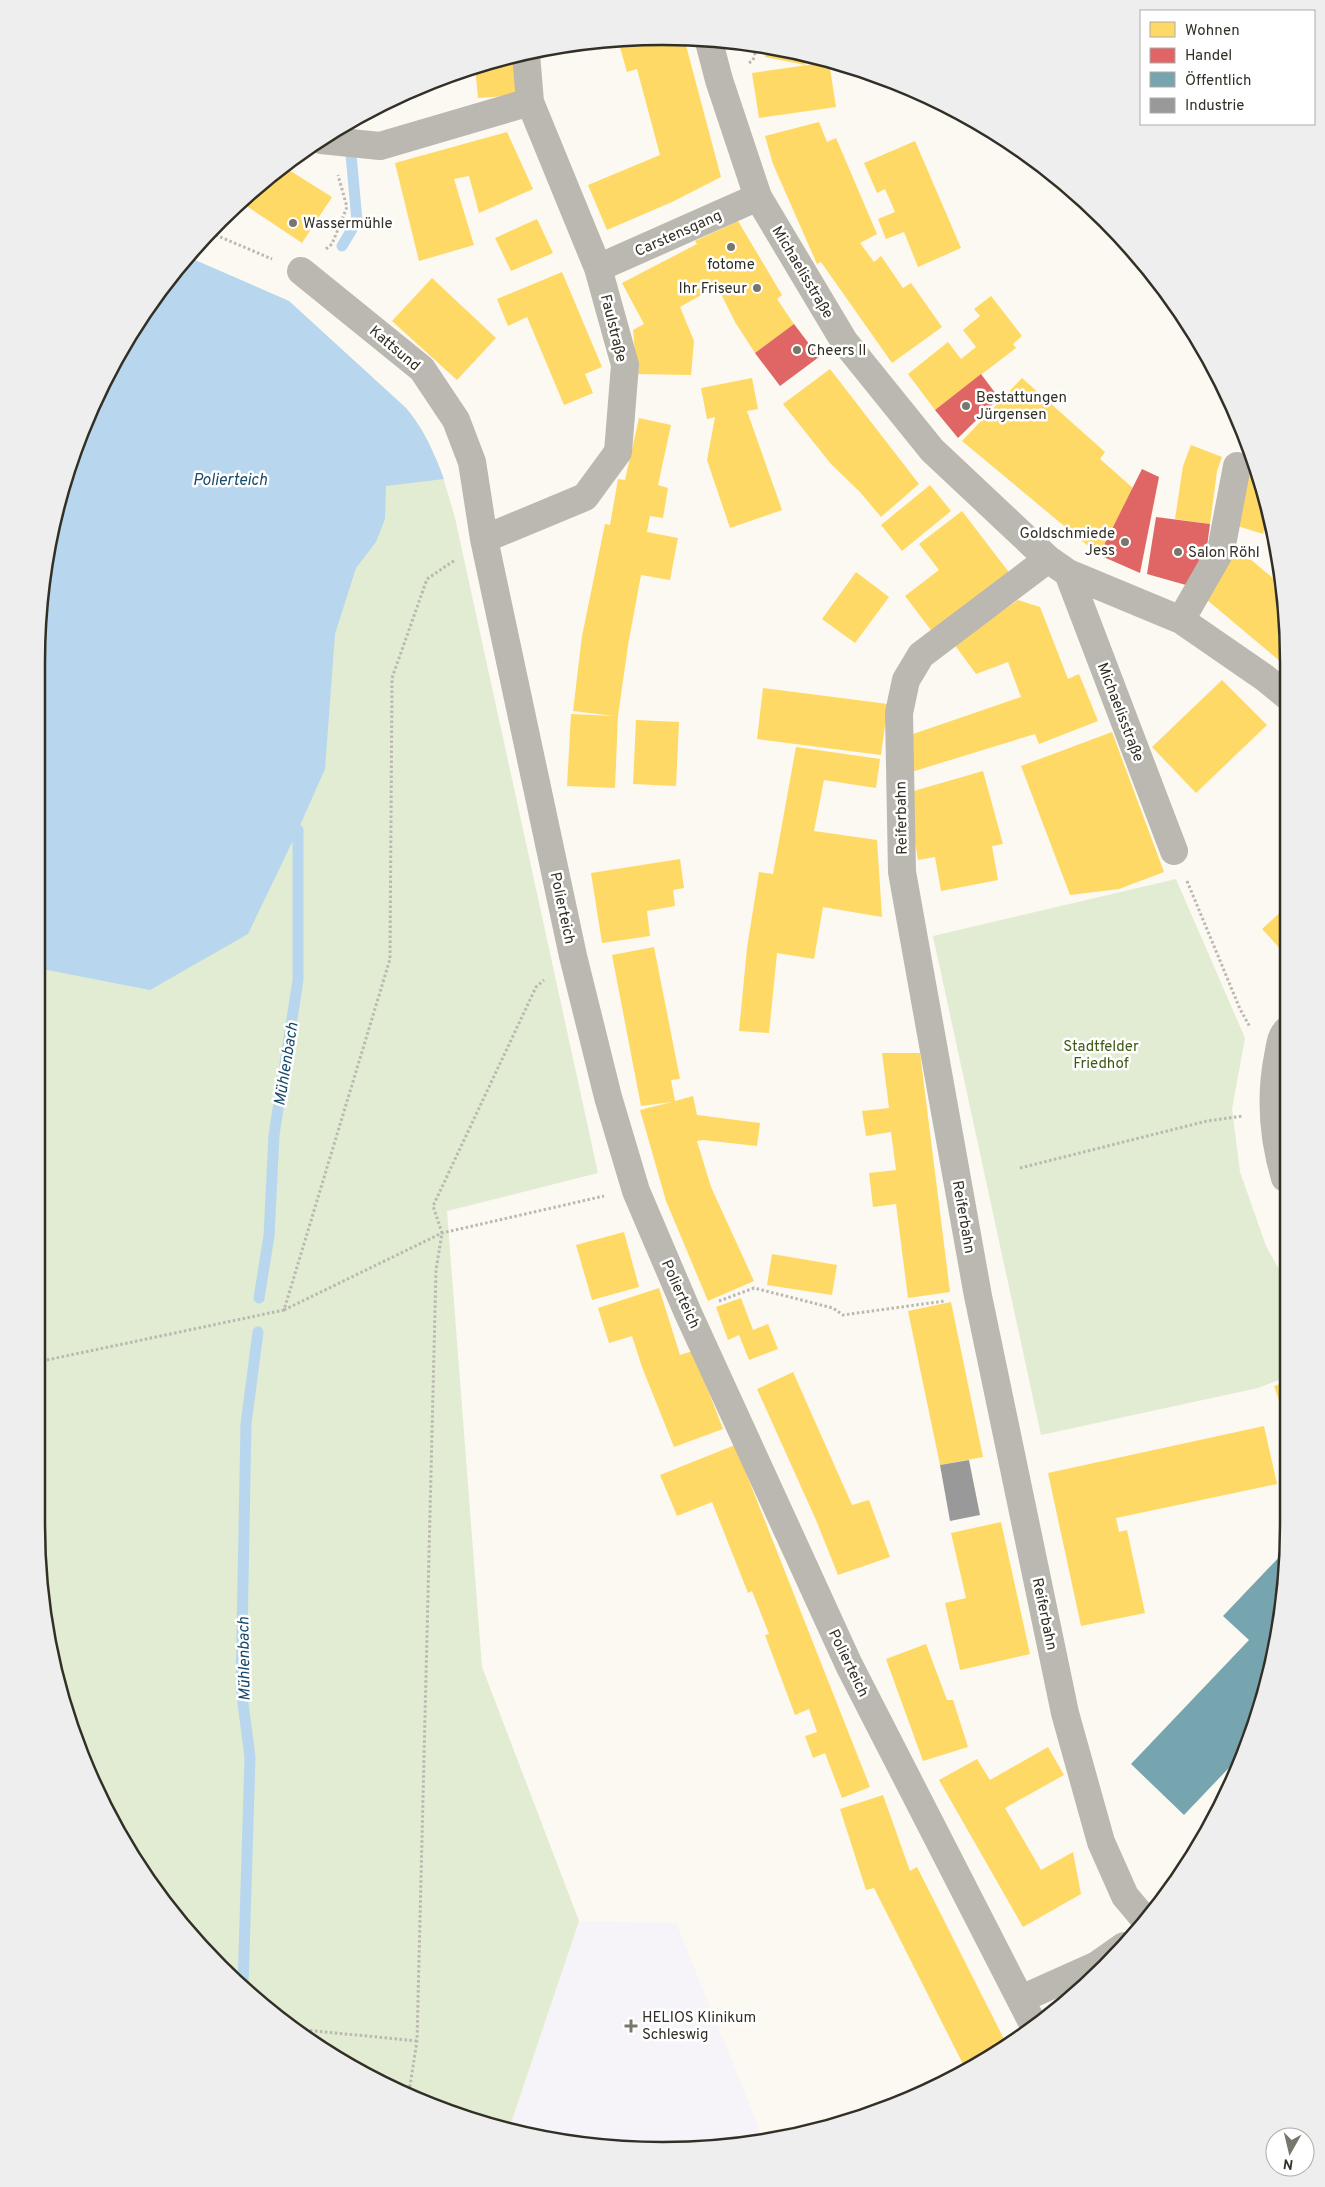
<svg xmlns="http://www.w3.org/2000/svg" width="1325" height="2187" font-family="Overpass,sans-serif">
  <rect width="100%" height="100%" fill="#fbf9f1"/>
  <path fill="#f6f4f8" d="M579,1921L676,1923L764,2141L745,2145L662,2151L580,2145L509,2129Z"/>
  <path fill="#e1ecd2" d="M188,257L289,301L406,408C433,440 444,478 455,518L598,1173L447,1211L482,1667L579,1921L509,2129L461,2118L314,2045L220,1968L165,1906L101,1802L69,1726L42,1607V581L84,423L165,282Z
    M1176,879L1245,1038L1232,1109L1240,1172L1266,1246L1285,1280L1284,1378L1258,1388L1041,1435L933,936Z"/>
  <path fill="#b8d7ee" d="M188,257L289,301L406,408C424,429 434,453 444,479L386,486L385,519L376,542L356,568L335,634L325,769L298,830L248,934L150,990L42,969V581L84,423L165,282Z"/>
  <path fill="#ffd966" d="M684,38L721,177L672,202L607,230L588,185L660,155L637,69L627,72L618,40Z
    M719,40L739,43V44L720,47Z
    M766,48L807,55L805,65L765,57Z
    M517,56L521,95L478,98L475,66Z
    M829,62L836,107L759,118L752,73Z
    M819,122L827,142L836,138L877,234L860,243L874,262L881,256L903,288L911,283L942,327L892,363L821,262L817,264L773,164L765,136Z
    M507,132L533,189L479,213L469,176L454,179L474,245L419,261L395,163Z
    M915,141L961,248L918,267L904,232L886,239L878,219L895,212L885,189L877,193L864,163Z
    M284,167L332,197L302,243L242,203L250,192Z
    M537,219L553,253L511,271L495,238Z
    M738,221L782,295L777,299L794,324L755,353L735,322L717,286L680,307L694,341L691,375L637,374L633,330L644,324L622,283L697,244L695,241Z
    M562,272L602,367L585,374L593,393L564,405L527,317L508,326L497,299Z
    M432,278L496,338L457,380L392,321Z
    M991,296L1022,336L1013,344L1016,348L935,410L908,374L948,342L961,359L976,347L963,330L980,316L974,309Z
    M830,369L919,484L881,517L860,492L831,464L783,404Z
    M752,378L758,409L747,411L782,510L730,528L707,460L715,417L707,419L701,388Z
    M1022,378L1105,452L1100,459L1133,488L1099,555L962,441Z
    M639,418L671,425L658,485L668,488L663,518L650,516L647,532L678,538L670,580L641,575L628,645L618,716L615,788L567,786L571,714L614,716L573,711L582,636L605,524L610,525L618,479L625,480Z
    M1191,445L1222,457L1217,471L1210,524L1175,519L1183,466Z
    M1256,461L1267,521L1263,534L1231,524L1251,467Z
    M930,485L951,511L902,551L881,525Z
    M962,511L1011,575L934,634L905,596L939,570L919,544Z
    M1238,549L1280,584L1287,621V667L1200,594Z
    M856,572L889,597L855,643L822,619Z
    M1018,600L1040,607L1068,679L1079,674L1098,721L1039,744L1035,734L908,773L913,734L1021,697L1008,662L976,674L954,644Z
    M1222,680L1267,725L1196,793L1152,747Z
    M763,688L888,704L881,755L757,739Z
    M636,720L679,722L676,786L633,784Z
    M1112,732L1164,872L1119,889L1070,895L1021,766Z
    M796,747L880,759L876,788L824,780L814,831L877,840L882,917L823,907L814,959L777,953L769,1033L739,1031L747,948L759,872L773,874Z
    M983,771L1003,844L992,846L998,880L941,891L935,857L918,860L907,793Z
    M680,859L684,888L673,890L675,906L647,911L650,936L602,943L591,873Z
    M1286,907V955L1262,929Z
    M654,947L680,1079L671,1080L675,1101L693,1096L697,1115L760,1123L757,1146L703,1140L697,1141L711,1187L754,1281L708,1301L666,1201L640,1110L672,1102L641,1106L612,955Z
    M882,1053H920L950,1292L908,1298L896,1204L873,1207L869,1173L896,1170L891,1132L866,1136L862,1111L889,1108Z
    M624,1232L639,1287L592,1300L576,1245Z
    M772,1254L837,1265L832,1295L767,1285Z
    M659,1288L680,1355L693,1351L723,1429L674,1447L642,1367L632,1336L609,1343L598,1308Z
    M741,1298L753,1330L768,1324L778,1349L749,1360L739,1335L728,1340L716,1307Z
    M951,1302L983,1457L940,1465L908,1311Z
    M793,1372L852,1505L869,1500L890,1557L838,1575L816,1520L757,1389Z
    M1284,1383V1415L1274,1386Z
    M1264,1426L1277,1484L1116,1518L1119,1532L1127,1530L1145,1613L1081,1626L1048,1473Z
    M735,1445L870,1787L842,1798L825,1753L813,1758L805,1736L817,1732L809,1709L795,1715L765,1635L769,1634L752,1591L748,1593L712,1502L677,1516L660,1475Z
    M1001,1522L1030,1654L960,1670L945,1603L966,1598L951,1533Z
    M926,1644L947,1700H953L968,1747L923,1761L886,1659Z
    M1048,1747L1064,1775L1005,1808L1041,1870L1073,1852L1081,1894L1023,1927L939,1780L977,1759L990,1780Z
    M883,1795L910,1871L917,1867L1008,2047L965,2068L874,1888L866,1890L840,1809Z"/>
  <path fill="#e06666" d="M794,324L819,357L780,386L755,353Z
    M981,374L999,398L958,438L935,410Z
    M1142,469L1159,477L1140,573L1099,555Z
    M1156,517L1210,524L1205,562L1186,585L1147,574Z"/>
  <path fill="#76a5af" d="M1284,1552L1283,1606L1244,1752L1184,1815L1131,1764L1249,1640L1223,1616Z"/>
  <path fill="#999" d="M969,1460L980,1515L950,1521L940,1465Z"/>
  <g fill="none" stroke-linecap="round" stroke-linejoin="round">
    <path stroke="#b8d7ee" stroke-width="11" d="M342,246L357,221L348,121
      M259,1298L269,1236L274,1135L298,980V830
      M243,1987L250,1757L241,1688L246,1424L258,1332"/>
    <path stroke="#bab8b1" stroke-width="3" stroke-dasharray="2.5 2.5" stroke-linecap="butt" d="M749,63L753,60L757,46
      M211,233L272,259
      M326,249L332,244L347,207L338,175
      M1187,881L1240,1009L1250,1027
      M1020,1168L1207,1121L1243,1116
      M719,1301L754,1288L833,1308L843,1315L945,1301
      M284,1310L442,1233L604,1196
      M42,1361L284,1310L390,959L392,678L427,579L455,560
      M295,2029L417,2041
      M409,2092L417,2041L436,1270L442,1233L433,1206L536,987L544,980"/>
    <path stroke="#bab8b0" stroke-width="28" d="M708,38L719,80L758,197L844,341L932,450L1048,559L1068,573L1181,620L1265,678L1287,696
      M321,140L380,146L530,102
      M598,268L758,197
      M301,271L422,369L456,420L472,462L484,539L573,956L608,1097L636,1191L688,1313L849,1665L1034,2026
      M484,539L585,497L618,452L625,365L598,268L530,102L526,54
      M1048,559L921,655L906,680L899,713L902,872L978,1296L1065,1713L1101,1842L1125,1896L1146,1921
      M1068,573L1174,851
      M1181,620L1221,550L1237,466
      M1285,1178C1273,1138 1270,1097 1278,1056C1280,1047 1280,1038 1286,1031
      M1021,1999L1097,1965L1124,1946"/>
  </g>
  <g fill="#78766d" stroke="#fff" stroke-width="2">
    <circle cx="293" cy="223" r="5"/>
    <circle cx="731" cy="247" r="5"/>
    <circle cx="757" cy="288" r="5"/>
    <circle cx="797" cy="350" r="5"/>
    <circle cx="966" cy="406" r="5"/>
    <circle cx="1125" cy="542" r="5"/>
    <circle cx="1178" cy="552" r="5"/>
    <path d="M628.5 2018.5h5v5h5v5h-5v5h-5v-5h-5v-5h5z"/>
  </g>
  <g text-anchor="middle" stroke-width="5" stroke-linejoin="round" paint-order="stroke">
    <g font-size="15" fill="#323026" stroke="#fff" text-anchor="start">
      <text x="303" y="228">Wassermühle</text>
      <text x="731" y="269" text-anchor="middle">fotome</text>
      <text x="747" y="293" text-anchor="end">Ihr Friseur</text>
      <text x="807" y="355">Cheers II</text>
      <text x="976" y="402">Bestattungen<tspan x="976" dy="17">Jürgensen</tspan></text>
      <text x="1115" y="538" text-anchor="end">Goldschmiede<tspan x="1115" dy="17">Jess</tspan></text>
      <text x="1188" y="557">Salon Röhl</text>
      <text x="642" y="2022">HELIOS Klinikum<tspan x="642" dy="17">Schleswig</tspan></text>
    </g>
    <g font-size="15" fill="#323026" stroke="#fff">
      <text transform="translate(678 233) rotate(-24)" y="5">Carstensgang</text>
      <text transform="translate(803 272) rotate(59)" y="5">Michaelisstraße</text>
      <text transform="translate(614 328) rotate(76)" y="5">Faulstraße</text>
      <text transform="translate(395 348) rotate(40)" y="5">Kattsund</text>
      <text transform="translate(1121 712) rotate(69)" y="5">Michaelisstraße</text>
      <text transform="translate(901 818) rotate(-91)" y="5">Reiferbahn</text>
      <text transform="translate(563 908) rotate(78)" y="5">Polierteich</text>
      <text transform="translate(964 1217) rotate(80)" y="5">Reiferbahn</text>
      <text transform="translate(681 1294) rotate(66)" y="5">Polierteich</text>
      <text transform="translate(1045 1614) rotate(78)" y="5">Reiferbahn</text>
      <text transform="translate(849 1663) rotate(64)" y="5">Polierteich</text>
    </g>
    <g font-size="15" fill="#3d5914" stroke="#fff">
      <text x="1101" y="1051">Stadtfelder<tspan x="1101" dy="17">Friedhof</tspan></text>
    </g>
    <g font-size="16" font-style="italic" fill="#17496d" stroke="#fff">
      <text x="230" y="485">Polierteich</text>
      <text transform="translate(285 1064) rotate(-81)" y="6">Mühlenbach</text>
      <text transform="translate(243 1659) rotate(-91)" y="6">Mühlenbach</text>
    </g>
  </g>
  <path d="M0 0H1325V2187H0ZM662 45H663A617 617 0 0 1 1280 662V1525A617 617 0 0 1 663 2142H662A617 617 0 0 1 45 1525V662A617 617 0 0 1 662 45Z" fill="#efeeee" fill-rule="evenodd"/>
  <path fill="none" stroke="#323026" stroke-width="2.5" d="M662 45H663A617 617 0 0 1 1280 662V1525A617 617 0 0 1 663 2142H662A617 617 0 0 1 45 1525V662A617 617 0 0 1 662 45Z"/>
  <rect x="1140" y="10" width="175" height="115" fill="#ffffff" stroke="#adaca8"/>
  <rect x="1150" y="22" width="25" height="15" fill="#ffd966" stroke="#adaca8"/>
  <text x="1185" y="35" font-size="15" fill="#323026">Wohnen</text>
  <rect x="1150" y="48" width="25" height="15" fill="#e06666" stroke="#adaca8"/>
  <text x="1185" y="60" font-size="15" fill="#323026">Handel</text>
  <rect x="1150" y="72" width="25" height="15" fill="#76a5af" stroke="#adaca8"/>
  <text x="1185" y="85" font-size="15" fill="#323026">Öffentlich</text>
  <rect x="1150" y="98" width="25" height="15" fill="#999999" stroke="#adaca8"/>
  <text x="1185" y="110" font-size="15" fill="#323026">Industrie</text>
  <g transform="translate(1290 2152) rotate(188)"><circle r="24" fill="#ffffff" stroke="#adaca8"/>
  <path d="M0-4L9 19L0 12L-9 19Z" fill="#78766d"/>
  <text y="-8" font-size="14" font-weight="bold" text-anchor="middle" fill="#323026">N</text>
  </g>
</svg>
